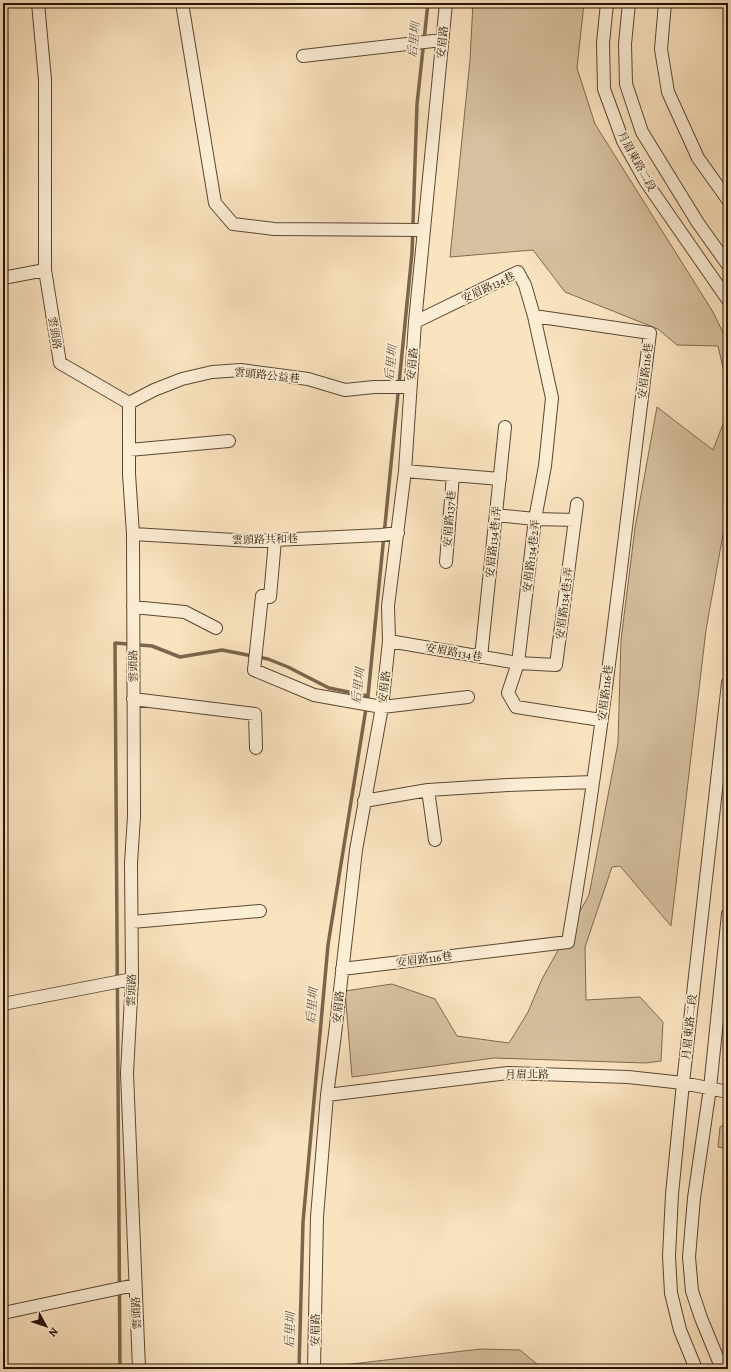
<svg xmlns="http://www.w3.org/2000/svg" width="731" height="1372" font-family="Alegreya,'Noto Serif TC',serif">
  <rect width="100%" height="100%" fill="#fae3bf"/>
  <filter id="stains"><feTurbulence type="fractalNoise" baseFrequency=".005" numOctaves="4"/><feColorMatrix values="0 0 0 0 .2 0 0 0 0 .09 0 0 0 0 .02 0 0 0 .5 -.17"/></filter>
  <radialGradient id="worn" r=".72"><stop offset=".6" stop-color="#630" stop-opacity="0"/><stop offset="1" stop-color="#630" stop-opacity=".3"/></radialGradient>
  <path fill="#d6c09f" stroke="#7e6a50" d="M473,3H584L577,68L595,124L713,312L728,343V390L718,346L677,345L658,329L565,292L533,250L450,257L470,60Z
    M657,407L713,450L728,411V506L706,630L671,926L620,866L612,867L585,947L586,1000L640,997L663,1022L661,1061L645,1063L494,1058L352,1077L345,991L392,984L435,999L457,1036L509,1043L528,1012L542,979L589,895L618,743L621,640L635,528Z
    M728,1122V1149L718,1147L720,1127Z
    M481,1349L520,1350L543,1369H334V1366Z"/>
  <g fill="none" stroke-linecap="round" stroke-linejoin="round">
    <path stroke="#7a664d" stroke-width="3.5" d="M120,1369L115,643L152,646L180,657L222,650L268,659L288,667L329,688L368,696
      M299,1369L303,1222L328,945L368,696L412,253L417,104L428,3"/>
    <defs>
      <path id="minor" d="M38,3L45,80V270L60,363L129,403V474L133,534L134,816L131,863L132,979L127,1073L139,1369
        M182,3L215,203L233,224L274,229L424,230
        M607,3L603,43L604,89L623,141L646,182L728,300
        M629,3L625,44L626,84L642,132L698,223L728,265
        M665,3L661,49L668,92L698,158L728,200
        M303,56L442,40
        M3,278L45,270
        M415,322L518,272L525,285L534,316L552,398L545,466L535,519L518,663L508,693L516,707L601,720
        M129,403L154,390L182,379L212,372L241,370L308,379L345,390L374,387H410
        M129,450L229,441
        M405,471L500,479
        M496,515L535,519L575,520
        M133,534L252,541L381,535L398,533
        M275,540L270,597L262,596L254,670L314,695L382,707L468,697
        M446,562L453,475
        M133,607L185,612L216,628
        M389,641L518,663L556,665L577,504
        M481,657L505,427
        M133,699L255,714L256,748
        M428,790L435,840
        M364,801L428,790L508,785L593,782
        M132,922L260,911
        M342,969L568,942C603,740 624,536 650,333L534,316
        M3,1004L132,979
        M327,1095L508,1073L628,1077L683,1083L728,1092
        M3,1313L135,1285
        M314,1369L317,1217L327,1095L335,1034L356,850L382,707L389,641L388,606L405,471L415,322L446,3
        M696,1369L680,1330L671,1293L669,1256L672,1194L683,1083L728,683
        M722,1369L701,1318L692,1291L689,1257L694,1198L710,1088L728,914"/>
    </defs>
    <use href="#minor" stroke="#5b4831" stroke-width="14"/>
    <use href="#minor" stroke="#fcedd5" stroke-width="12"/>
  </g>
  <g text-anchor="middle" stroke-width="3.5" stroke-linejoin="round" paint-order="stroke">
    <g font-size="11" fill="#261402" stroke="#fcedd5">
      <text transform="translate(442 42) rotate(-84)" y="4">安眉路</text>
      <text transform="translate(637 161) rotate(61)" y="4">月眉東路二段</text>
      <text transform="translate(488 287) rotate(-25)" y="4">安眉路134巷</text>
      <text transform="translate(55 333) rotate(81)" y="4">雲頭路</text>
      <text transform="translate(412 364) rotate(-85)" y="4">安眉路</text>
      <text transform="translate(645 371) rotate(-83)" y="4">安眉路116巷</text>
      <text transform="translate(267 375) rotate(6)" y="4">雲頭路公益巷</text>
      <text transform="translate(449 519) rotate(-86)" y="4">安眉路137巷</text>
      <text transform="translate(265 539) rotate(-1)" y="4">雲頭路共和巷</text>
      <text transform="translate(493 542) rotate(-84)" y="4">安眉路134巷1弄</text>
      <text transform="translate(531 556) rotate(-83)" y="4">安眉路134巷2弄</text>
      <text transform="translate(564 603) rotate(-83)" y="4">安眉路134巷3弄</text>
      <text transform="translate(454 652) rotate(10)" y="4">安眉路134巷</text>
      <text transform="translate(133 666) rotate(-91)" y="4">雲頭路</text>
      <text transform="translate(384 687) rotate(-83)" y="4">安眉路</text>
      <text transform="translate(605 693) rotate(-83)" y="4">安眉路116巷</text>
      <text transform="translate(424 959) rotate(-7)" y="4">安眉路116巷</text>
      <text transform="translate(131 990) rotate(-88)" y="4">雲頭路</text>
      <text transform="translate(338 1007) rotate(-84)" y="4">安眉路</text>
      <text transform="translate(689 1027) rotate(-84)" y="4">月眉東路二段</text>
      <text x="527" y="1078">月眉北路</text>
      <text transform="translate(136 1313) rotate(-93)" y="4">雲頭路</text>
      <text transform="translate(315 1330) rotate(-89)" y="4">安眉路</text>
    </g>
    <g font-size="12" font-style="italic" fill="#5e4b34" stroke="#fcedd5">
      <text transform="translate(414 40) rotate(-84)" y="4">后里圳</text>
      <text transform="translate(391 363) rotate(-84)" y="4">后里圳</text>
      <text transform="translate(358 686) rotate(-83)" y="4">后里圳</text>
      <text transform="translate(312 1006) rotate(-85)" y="4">后里圳</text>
      <text transform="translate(290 1330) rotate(-88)" y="4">后里圳</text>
    </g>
  </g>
  <rect width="731" height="1372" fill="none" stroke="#fae3bf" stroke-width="16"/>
  <rect x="4" y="4" width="723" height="1364" fill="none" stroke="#261402" stroke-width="2"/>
  <rect x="8" y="8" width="715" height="1356" fill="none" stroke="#261402"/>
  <g transform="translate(46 1326) rotate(130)" stroke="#fcedd5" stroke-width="3" paint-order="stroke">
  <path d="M0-3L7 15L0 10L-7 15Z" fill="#261402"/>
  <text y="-6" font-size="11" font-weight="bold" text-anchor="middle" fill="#261402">N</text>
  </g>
  <rect width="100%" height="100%" filter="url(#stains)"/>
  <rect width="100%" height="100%" fill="url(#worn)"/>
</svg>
